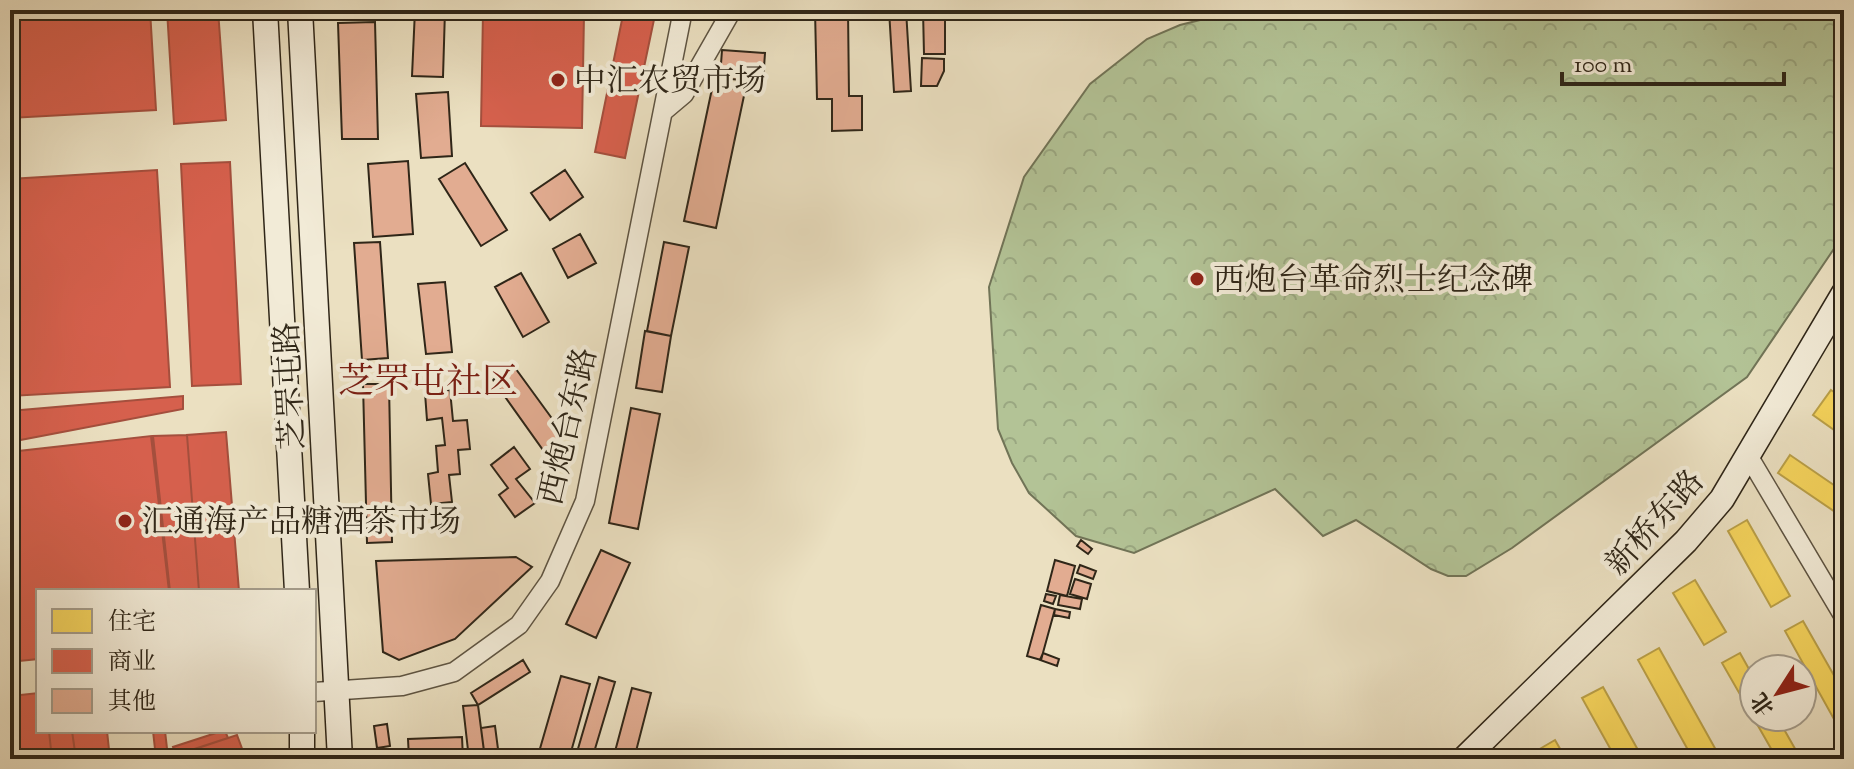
<svg xmlns="http://www.w3.org/2000/svg" width="1854" height="769" font-family="'Sorts Mill Goudy','Noto Serif SC',serif">
  <defs>
    <pattern id="park-crowns" width="20" height="18" patternUnits="userSpaceOnUse" patternTransform="scale(2)"><rect width="20" height="18" fill="#b3c396"/><path d="M2 6a3 3 0 1 1 6 0M12 15a3 3 0 1 1 6 0" fill="none" stroke="#9aa781"/></pattern>
  </defs>
  <rect width="100%" height="100%" fill="#ebe0c1"/>
  <filter id="stains"><feTurbulence type="fractalNoise" baseFrequency=".0025" numOctaves="4"/><feColorMatrix values="0 0 0 0 .2 0 0 0 0 .09 0 0 0 0 .02 0 0 0 .5 -.17"/></filter>
  <radialGradient id="worn" r=".72"><stop offset=".6" stop-color="#630" stop-opacity="0"/><stop offset="1" stop-color="#630" stop-opacity=".3"/></radialGradient>
  <path fill="url(#park-crowns)" stroke="#717457" stroke-width="2" d="M1240,10H1844V234L1747,377L1512,548L1466,576H1448L1431,569L1356,520L1323,536L1275,489L1134,553L1076,536L1029,493L1012,463L998,429L989,287L1024,177L1090,84L1147,39L1180,25Z"/>
  <path fill="#f6d55c" stroke="#baa048" stroke-width="2" d="M1831,390L1844,399V437L1813,415Z
    M1790,455L1844,492V518L1778,473Z
    M1747,520L1790,596L1771,607L1728,531Z
    M1695,580L1726,632L1704,645L1673,593Z
    M1803,621L1844,693V728L1840,730L1785,631Z
    M1659,648L1721,759H1693L1638,660Z
    M1740,653L1754,678V717H1777L1798,754L1790,759H1777L1722,663Z
    M1603,687L1643,759H1616L1582,698Z
    M1555,740L1566,759H1534L1531,754Z"/>
  <path fill="#d6604d" stroke="#a44f3d" stroke-width="2" d="M10,10H150L156,110L10,118Z
    M167,10H218L226,120L174,124Z
    M624,10H656L625,158L595,152Z
    M483,12L584,14L582,128L481,126Z
    M230,162L241,384L192,386L181,164Z
    M157,170L170,387L10,396V179Z
    M183,396V409L10,442V411Z
    M226,432L239,591H199L187,435Z
    M187,435L199,591H170L153,436Z
    M151,436L169,591H38V659L10,662V452Z
    M38,693V731H49L52,759H19L12,696Z
    M49,731H72L76,759H52Z
    M72,731H107L110,759H76Z
    M153,731H165L168,757L156,758Z
    M222,731H225L228,738L176,755L173,747Z
    M237,735L244,754L230,759H165Z"/>
  <path fill="#e2ac91" stroke="#2f2618" stroke-width="2" d="M415,10H445L443,77L412,76Z
    M815,10H848L849,96H862V130L832,131V99H817Z
    M889,10H906L911,91L894,92Z
    M923,10H945V54H924Z
    M375,22L378,139H342L338,23Z
    M722,50L765,53L763,82L720,78Z
    M922,58L944,59V71L937,86H921Z
    M713,84L745,91L716,228L684,221Z
    M448,92L452,156L421,158L416,94Z
    M408,161L413,234L373,237L368,164Z
    M465,163L507,230L481,246L439,179Z
    M565,170L583,197L550,220L531,193Z
    M580,234L596,263L568,278L553,249Z
    M380,242L388,358L362,360L354,243Z
    M664,242L689,247L671,336L647,331Z
    M521,273L549,322L523,337L495,287Z
    M445,282L452,352L426,354L418,284Z
    M645,331L671,336L662,392L636,388Z
    M513,365L564,435L543,450L493,380Z
    M363,384H389L392,542L367,543Z
    M450,390L453,421L467,420L470,449L458,450L460,474L449,475L452,502L431,504L428,474L438,472L436,446L445,445L442,418L427,420L425,393Z
    M631,408L660,414L638,529L609,523Z
    M514,447L530,469L516,479L535,503L515,517L499,495L508,488L491,465Z
    M1081,540L1092,549L1088,554L1077,546Z
    M601,550L630,563L596,638L566,624Z
    M516,557L532,567L455,639L399,660L383,652L376,561Z
    M1055,560L1075,566L1067,596L1047,591Z
    M1080,565L1096,571L1093,579L1077,573Z
    M1075,579L1091,584L1087,599L1070,594Z
    M1046,594L1056,596L1053,604L1044,601Z
    M1060,595L1082,599L1080,609L1058,605Z
    M1041,605L1055,609L1041,660L1027,656Z
    M1055,609L1070,612L1069,618L1054,615Z
    M1043,653L1059,659L1057,666L1040,660Z
    M523,660L530,672L478,705L471,693Z
    M561,676L590,684L569,759H537Z
    M599,677L615,682L592,759H575Z
    M632,688L651,693L634,759H613Z
    M478,705L485,759H469L463,706Z
    M387,724L390,746L377,748L374,726Z
    M495,726L498,749L484,751L481,728Z
    M462,737L463,759H409L408,739Z"/>
  <g fill="none" stroke-linecap="round" stroke-linejoin="round">
    <defs>
      <path id="street" d="M665,110L684,94L732,10
        M1749,457L1844,617
        M314,692L402,686L454,672L519,625L550,581L585,501L683,10"/>
      <path id="secondary" d="M265,10L297,591
        M300,10L340,759
        M302,759V731
        M1464,759L1686,541L1722,499L1844,293"/>
    </defs>
    <use href="#street" stroke="#5e5442" stroke-width="21"/>
    <use href="#secondary" stroke="#2f2618" stroke-width="27"/>
    <use href="#street" stroke="#f2ebd7" stroke-width="18"/>
    <use href="#secondary" stroke="#f2ebd7" stroke-width="24"/>
  </g>
  <g fill="#8f2418" stroke="#f2ebd7" stroke-width="3">
    <circle cx="558" cy="80" r="8"/>
    <circle cx="1197" cy="279" r="8"/>
    <circle cx="125" cy="521" r="8"/>
  </g>
  <g text-anchor="middle" stroke-width="8" stroke-linejoin="round" paint-order="stroke">
    <g font-size="32" fill="#2f2618" stroke="#f2ebd7" text-anchor="start">
      <text x="574" y="91">中汇农贸市场</text>
      <text x="1213" y="290">西炮台革命烈士纪念碑</text>
      <text x="141" y="532">汇通海产品糖酒茶市场</text>
    </g>
    <g font-size="32" fill="#2f2618" stroke="#f2ebd7">
      <text transform="translate(289 386) rotate(-93)" y="11">芝罘屯路</text>
      <text transform="translate(567 426) rotate(-77)" y="11">西炮台东路</text>
      <text transform="translate(1654 522) rotate(-48)" y="11">新桥东路</text>
    </g>
    <g font-size="36" fill="#7a1f14" stroke="#f2ebd7">
      <text x="428" y="393">芝罘屯社区</text>
    </g>
  </g>
  <rect width="1854" height="769" fill="none" stroke="#ebe0c1" stroke-width="40"/>
  <rect x="12" y="12" width="1830" height="745" fill="none" stroke="#2f2618" stroke-width="4"/>
  <rect x="20" y="20" width="1814" height="729" fill="none" stroke="#2f2618" stroke-width="2"/>
  <rect x="36" y="589" width="280" height="144" fill="#f2ebd7" stroke="#a49c8b" stroke-width="2"/>
  <rect x="52" y="609" width="40" height="24" fill="#f6d55c" stroke="#a49c8b" stroke-width="2"/>
  <text x="108" y="629" font-size="24" fill="#2f2618">住宅</text>
  <rect x="52" y="649" width="40" height="24" fill="#d6604d" stroke="#a49c8b" stroke-width="2"/>
  <text x="108" y="669" font-size="24" fill="#2f2618">商业</text>
  <rect x="52" y="689" width="40" height="24" fill="#e2ac91" stroke="#a49c8b" stroke-width="2"/>
  <text x="108" y="709" font-size="24" fill="#2f2618">其他</text>
  <g transform="translate(1778 693) rotate(234)"><circle r="38" fill="#f2ebd7" stroke="#a49c8b" stroke-width="2"/>
  <path d="M0-6L14 30L0 20L-14 30Z" fill="#8f2418"/>
  <text y="-12" font-size="22" font-weight="bold" text-anchor="middle" fill="#2f2618">北</text>
  </g>
  <path d="M1562 72v12h222v-12" fill="none" stroke="#2f2618" stroke-width="4"/>
  <text x="1574" y="72" font-size="24" fill="#2f2618" stroke="#f2ebd7" stroke-width="6" paint-order="stroke">100 m</text>
  <rect width="100%" height="100%" filter="url(#stains)"/>
  <rect width="100%" height="100%" fill="url(#worn)"/>
</svg>
